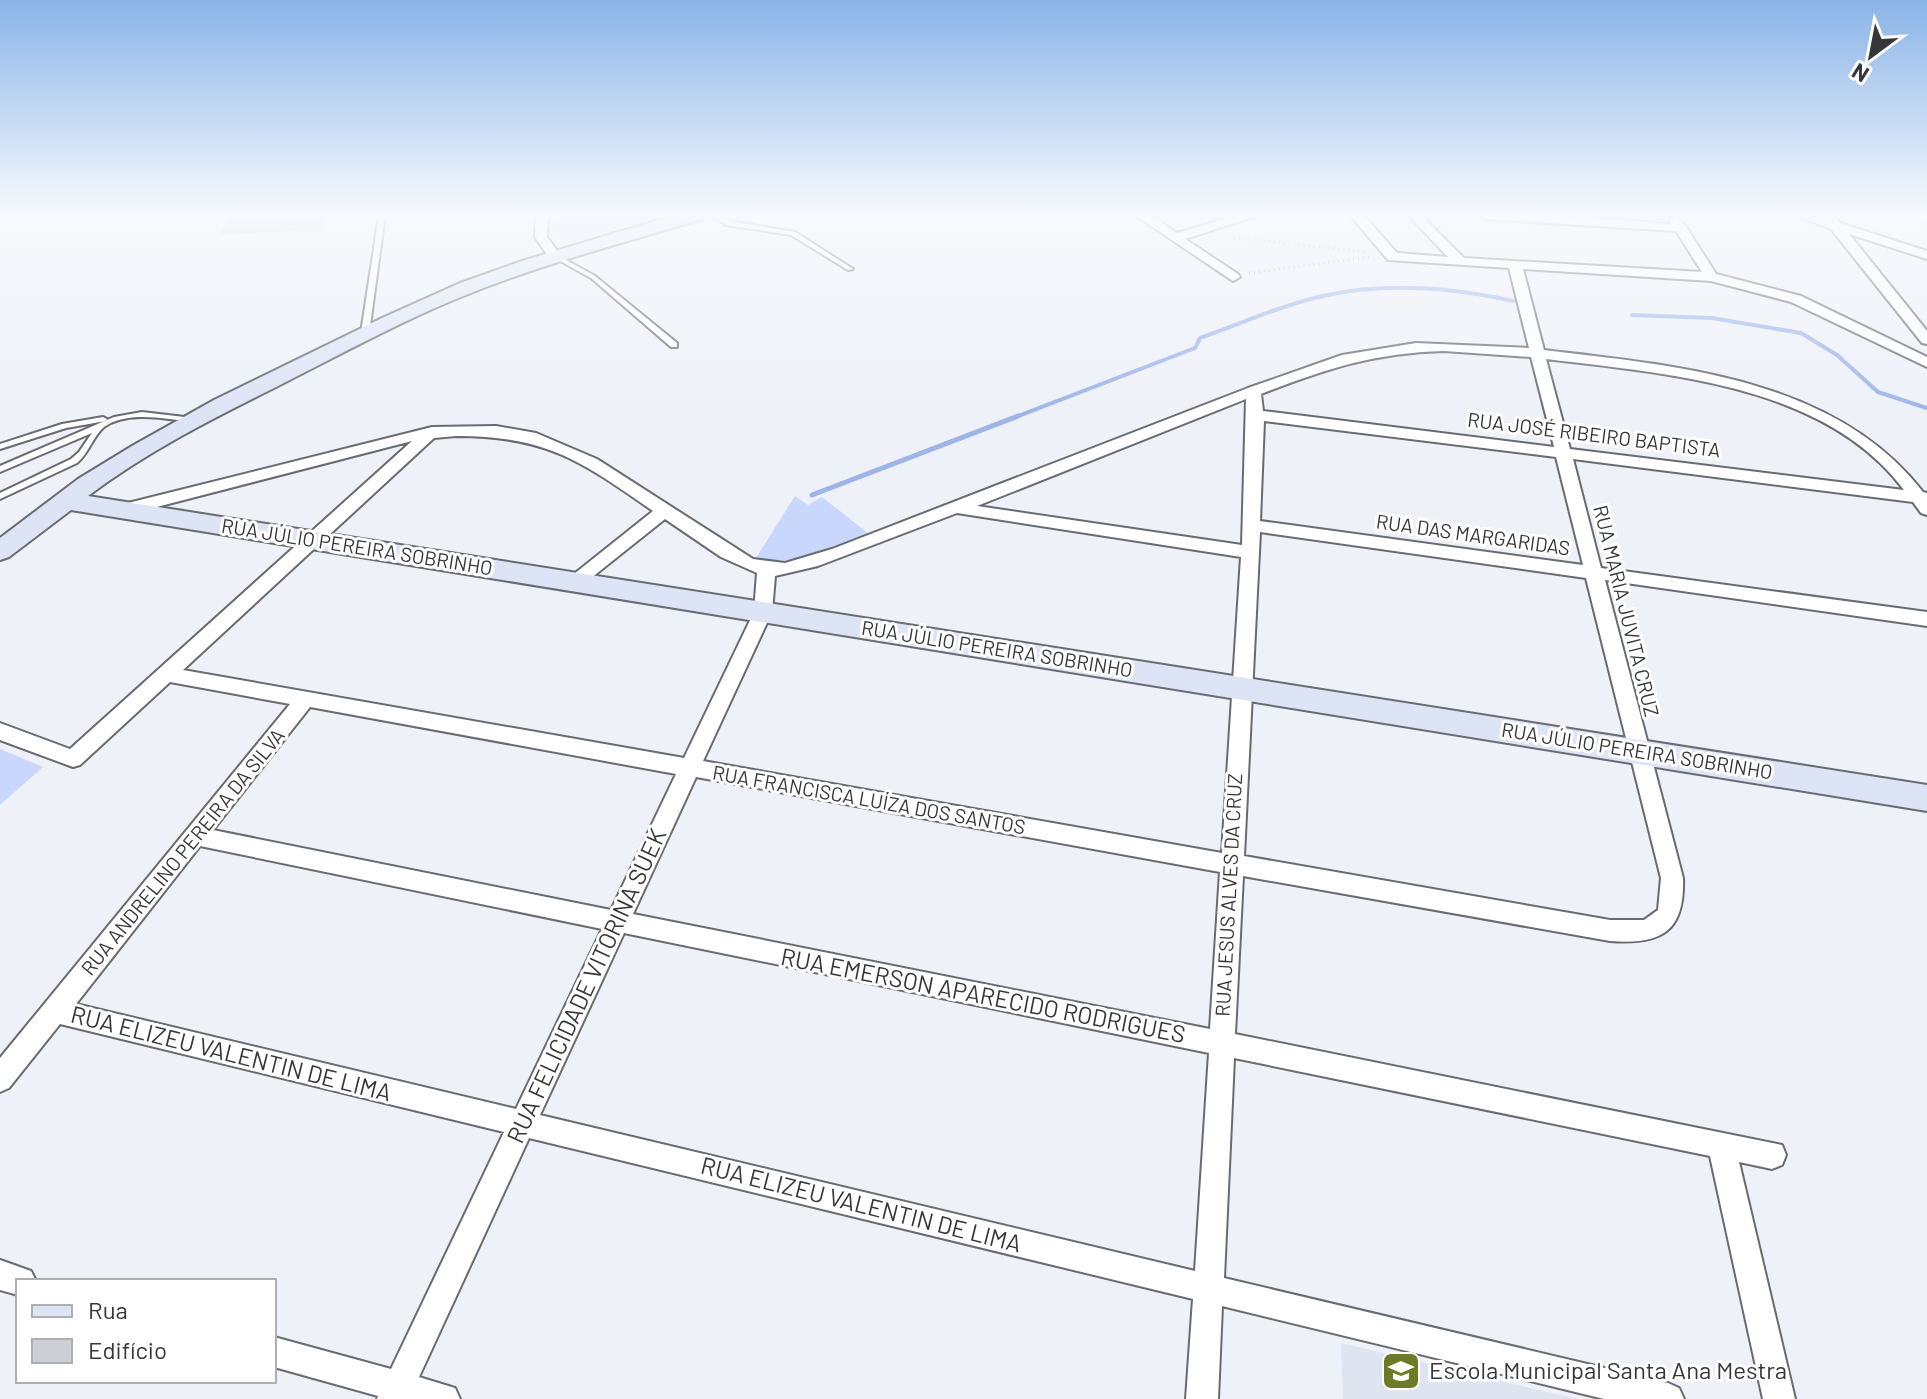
<svg xmlns="http://www.w3.org/2000/svg" width="1927" height="1399" font-family="Barlow,sans-serif">
  <rect width="100%" height="100%" fill="#eef1f8"/>
  <path fill="#dfe4f1" d="M571,215H640L645,221L565,243L547,222Z
    M1341,1343L1577,1399H1343Z"/>
  <path fill="#c8d7fb" d="M795,496L808,505L822,497L869,534C834,547 795,568 756,558Z
    M0,749L43,767L0,805Z"/>
  <g fill="none" stroke-linecap="round" stroke-linejoin="round">
    <path stroke="#9eb4e9" stroke-width="4" d="M1632,315L1712,318L1801,333L1837,355L1878,392L1927,408
      M1013,418L1195,348L1200,338C1240,324 1282,305 1323,296C1385,282 1453,288 1513,301"/>
    <path stroke="#9eb4e9" stroke-width="5" d="M812,495L1018,416"/>
  </g>
  <path fill="#cccfd5" d="M233,215H323V229L219,235Z"/>
  <g fill="none" stroke-linecap="round" stroke-linejoin="round">
    <defs>
      <path id="service" d="M379,215H385L369,333L365,335L361,333Z
        M712,215H720L728,221L795,232L853,269L848,270L791,235L726,225Z
        M553,255H557L595,276L677,343V347H671L591,278L553,257Z
        M142,412L193,418L197,420L193,422C167,419 127,410 104,427C93,436 89,453 77,463L0,499V493L71,459L79,452L92,433L0,472V466L114,417Z
        M103,417L107,419L106,421L66,428L0,449V444L62,424Z"/>
      <path id="minor" d="M536,215H548L547,237L561,256L560,259H550L535,237Z
        M1135,215H1150L1177,233L1238,215H1259L1185,239L1238,274L1240,277L1233,281Z
        M1350,215H1363L1397,253L1448,257L1408,215H1421L1464,258L1702,272L1676,231L1486,219L1480,215H1548L1671,224L1669,220L1675,216L1685,225L1716,274L1801,296L1927,357V367L1791,302L1711,281L1523,269L1544,350C1677,366 1835,378 1923,492L1927,493V515L1921,513L1913,502L1573,459L1601,568L1927,612V626L1605,580L1683,878C1685,932 1661,945 1610,941L1243,876L1235,1034L1782,1145L1786,1155L1782,1165L1772,1169L1739,1162L1795,1399H1763L1710,1156L1234,1058L1224,1278L1668,1383L1679,1388L1684,1399H1604L1222,1306L1218,1399H1186L1193,1299L529,1138L419,1377L455,1388L460,1399H377L378,1396L274,1367V1337L391,1369L504,1132L60,1024L9,1088L0,1092V1058L290,704L170,682L80,765L73,767L0,740V723L70,749L412,441L122,516L114,510L116,506L432,427L496,426L536,433L597,459L753,559L785,563L832,549L1248,388L1342,355L1416,343L1529,348L1509,268L1388,260ZM1444,351L1531,357L1554,447L1263,411L1261,394C1326,369 1373,353 1444,351ZM1546,359C1667,374 1825,384 1904,490L1570,449ZM1246,399L1242,545L977,506ZM1264,421L1556,457L1583,565L1260,521ZM456,436C547,436 581,461 653,511L569,578L566,582L569,586H581L665,519L721,557L757,573L754,612L684,758L183,670L434,438ZM957,513L1241,557L1222,853L703,761L772,612L775,576L818,566ZM1260,532L1586,578L1661,878L1658,910L1644,920H1610L1244,856ZM310,707L676,774L611,910L213,830ZM696,777L1220,872L1210,1029L633,914ZM200,846L602,929L516,1109L76,1004ZM624,933L1209,1053L1195,1271L540,1115Z
        M1795,215L1823,218L1821,215H1834L1840,223L1927,251V259L1849,234L1927,331V344L1922,343L1831,229Z
        M0,1260L31,1271L36,1281H18V1295L0,1290Z"/>
      <path id="secondary" d="M675,215H705L702,219C627,242 549,262 476,291C408,317 343,353 278,386C213,418 146,452 88,496L1927,785V811L71,510L9,557L0,560V538L78,479L132,446L214,400L382,318L460,283L522,261Z"/>
    </defs>
    <use href="#service" stroke="#686b70" stroke-width="4"/>
    <use href="#minor" stroke="#686b70" stroke-width="4"/>
    <use href="#secondary" stroke="#686b70" stroke-width="4"/>
    <path stroke="#b2b5ba" stroke-width="3" stroke-dasharray="1 4" stroke-linecap="butt" d="M1867,215L1927,223
      M1229,237L1367,252
      M1249,273L1371,257"/>
    <use href="#service" fill="#fff" fill-rule="evenodd"/>
    <use href="#minor" fill="#fff" fill-rule="evenodd"/>
    <use href="#secondary" fill="#dde4f6" fill-rule="evenodd"/>
  </g>
  <linearGradient id="sky" x2="0" y2="1"><stop stop-color="#8ab4e8"/><stop offset="0.52" stop-color="#f7f9fc"/><stop offset="1" stop-color="#f7f9fc" stop-opacity="0"/></linearGradient>
  <rect width="1927" height="411" fill="url(#sky)"/>
  <defs>
    <symbol id="school-square" viewBox="-11 -11 22 22"><rect x="-9" y="-9" width="18" height="18" rx="4" fill="#6d7a26" stroke="#fff"/><path d="M0-5L7-2L0 1L-7-2ZM-4 1L0 2.5L4 1V4Q0 6-4 4Z" fill="#fff"/></symbol>
  </defs>
  <g fill-rule="evenodd">
    <use href="#school-square" x="1379" y="1349" width="44" height="44"/>
  </g>
  <g text-anchor="middle" stroke-width="6" stroke-linejoin="round" paint-order="stroke">
    <g font-size="20" fill="#36373a" stroke="#fff">
      <text transform="translate(1594 435) rotate(7)" y="7">RUA JOSÉ RIBEIRO BAPTISTA</text>
      <text transform="translate(1473 535) rotate(8)" y="7">RUA DAS MARGARIDAS</text>
      <text transform="translate(357 547) rotate(9)" y="7">RUA JÚLIO PEREIRA SOBRINHO</text>
      <text transform="translate(1626 611) rotate(76)" y="7">RUA MARIA JUVITA CRUZ</text>
      <text transform="translate(997 649) rotate(9)" y="7">RUA JÚLIO PEREIRA SOBRINHO</text>
      <text transform="translate(1637 751) rotate(9)" y="7">RUA JÚLIO PEREIRA SOBRINHO</text>
      <text transform="translate(869 800) rotate(10)" y="7">RUA FRANCISCA LUÍZA DOS SANTOS</text>
      <text transform="translate(183 852) rotate(-51)" y="7">RUA ANDRELINO PEREIRA DA SILVA</text>
      <text transform="translate(1229 895) rotate(-87)" y="7">RUA JESUS ALVES DA CRUZ</text>
    </g>
    <g font-size="24" fill="#36373a" stroke="#fff">
      <text transform="translate(587 986) rotate(-65)" y="8">RUA FELICIDADE VITORINA SUEK</text>
      <text transform="translate(983 996) rotate(11)" y="8">RUA EMERSON APARECIDO RODRIGUES</text>
      <text transform="translate(231 1054) rotate(14)" y="8">RUA ELIZEU VALENTIN DE LIMA</text>
      <text transform="translate(861 1205) rotate(14)" y="8">RUA ELIZEU VALENTIN DE LIMA</text>
    </g>
    <g font-size="24" fill="#36373a" stroke="#fff" text-anchor="start">
      <text x="1429" y="1379">Escola Municipal Santa Ana Mestra</text>
    </g>
  </g>
  <rect x="16" y="1279" width="260" height="104" fill="#ffffff" stroke="#afafb0" stroke-width="2"/>
  <rect x="32" y="1305" width="40" height="12" fill="#dde4f6" stroke="#afafb0" stroke-width="2"/>
  <text x="88" y="1319" font-size="24" fill="#36373a">Rua</text>
  <rect x="32" y="1339" width="40" height="24" fill="#cccfd5" stroke="#afafb0" stroke-width="2"/>
  <text x="88" y="1359" font-size="24" fill="#36373a">Edifício</text>
  <g transform="translate(1871 56) rotate(212)" stroke="#ffffff" stroke-width="6" paint-order="stroke">
  <path d="M0-6L14 30L0 20L-14 30Z" fill="#36373a"/>
  <text y="-12" font-size="22" font-weight="bold" text-anchor="middle" fill="#36373a">N</text>
  </g>
</svg>
